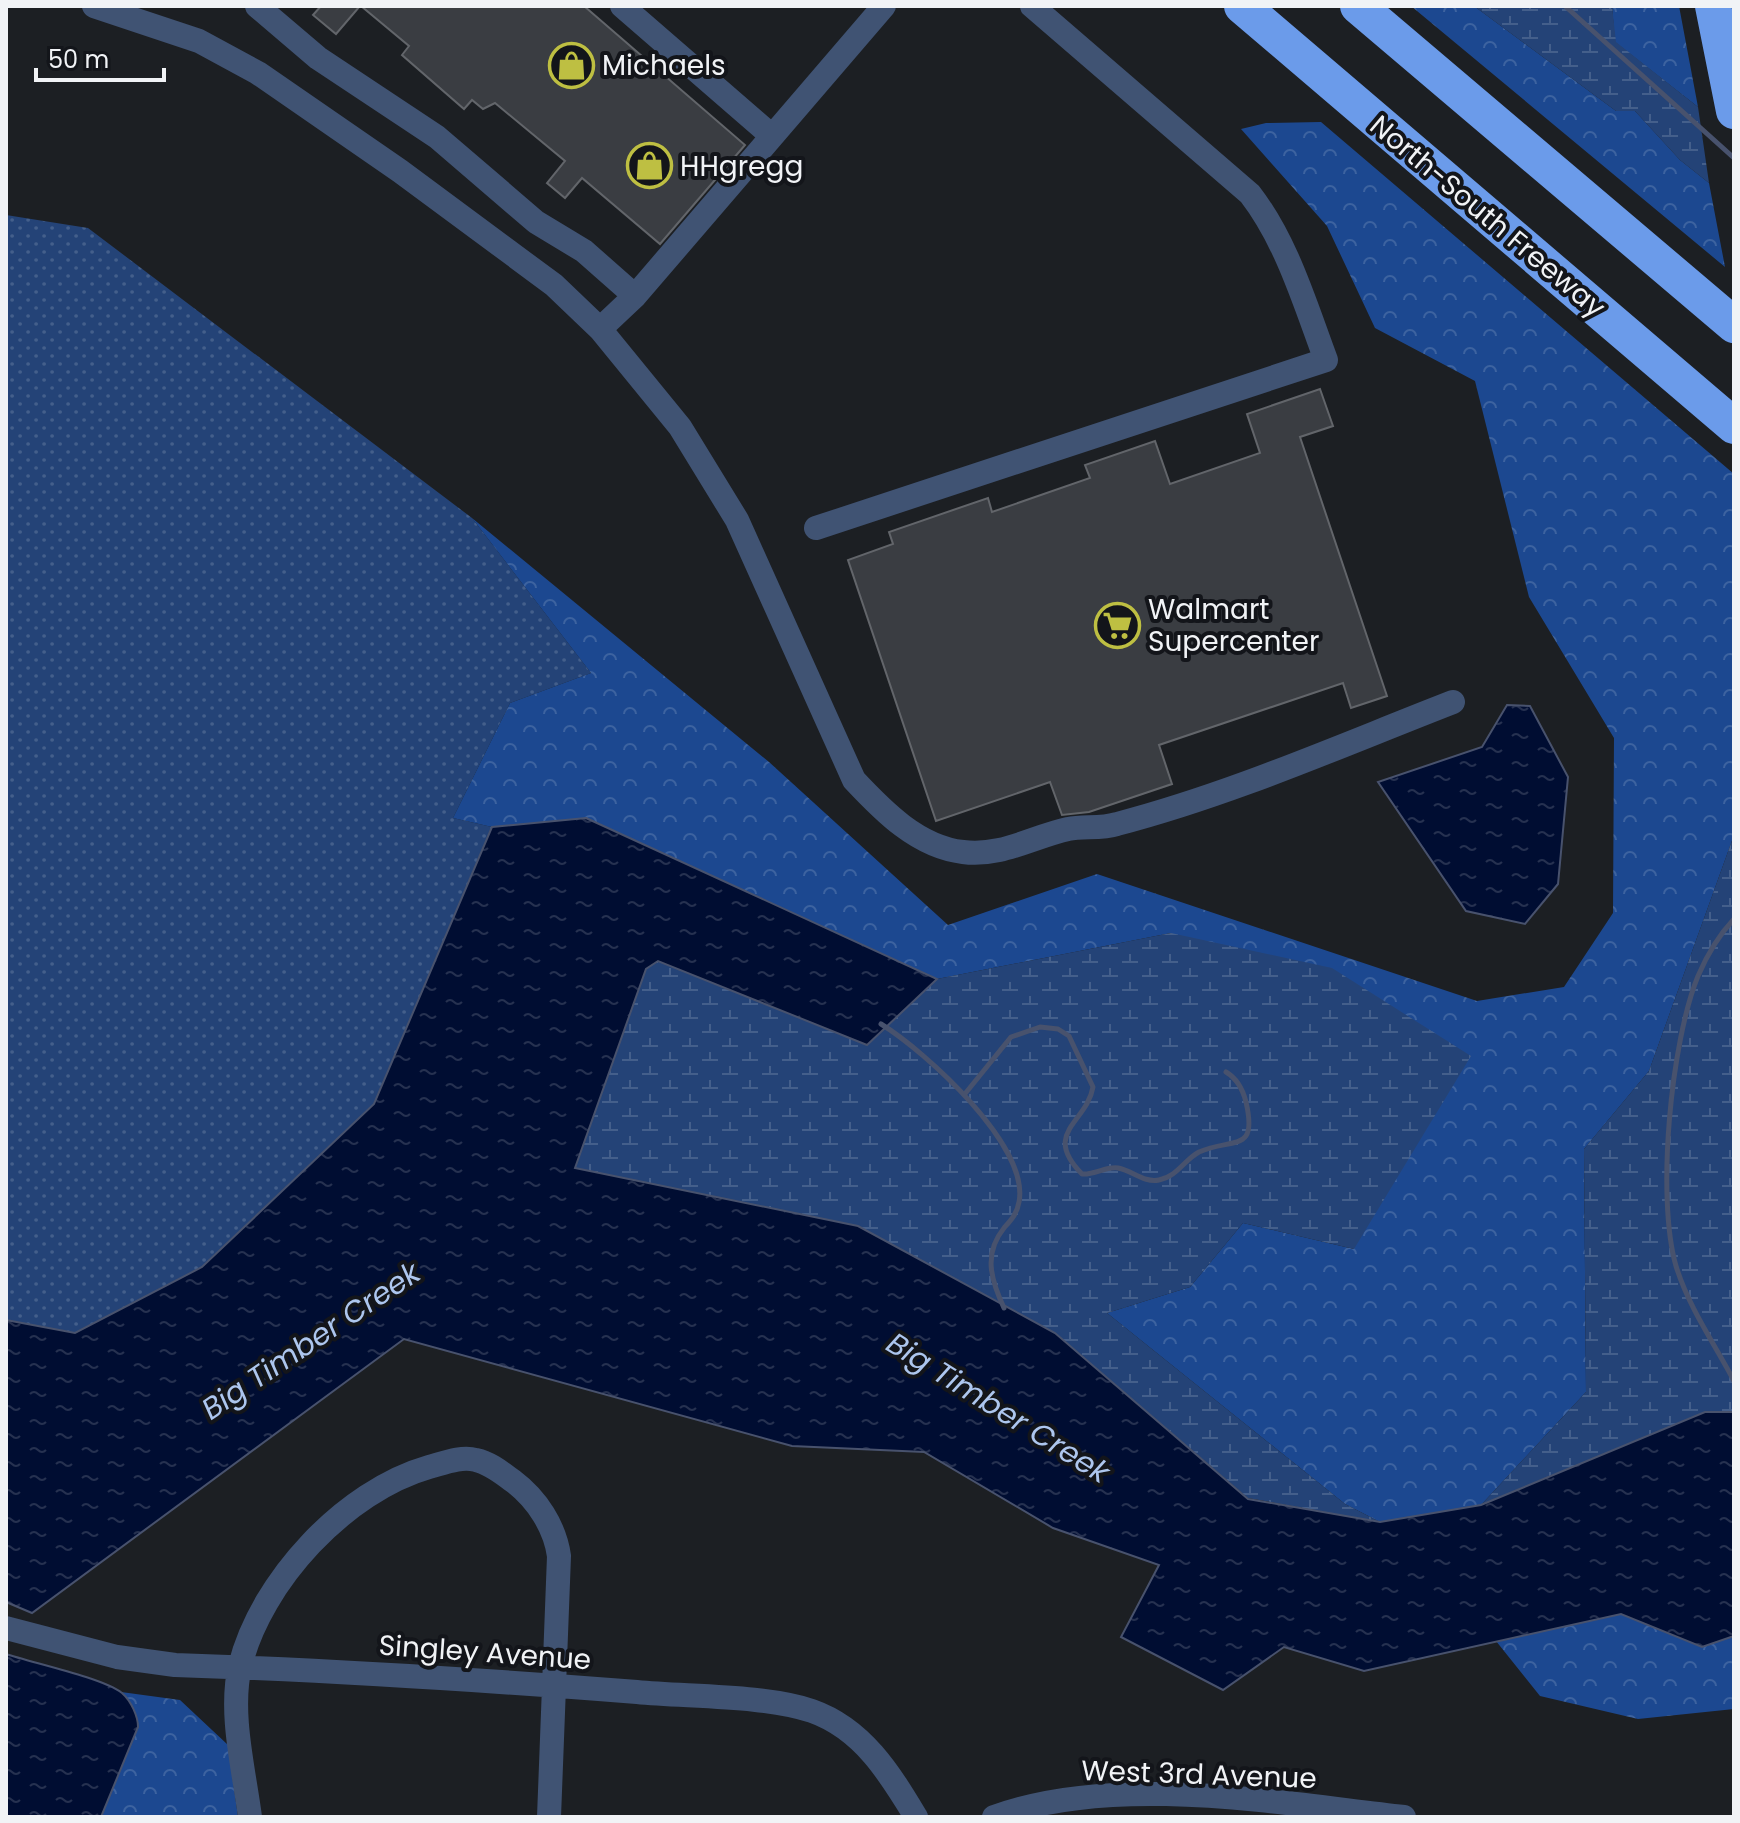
<svg xmlns="http://www.w3.org/2000/svg" width="1740" height="1823" font-family="Poppins,sans-serif">
  <defs>
    <pattern id="grass-dots" width="8" height="8" patternUnits="userSpaceOnUse" patternTransform="scale(2)"><rect width="8" height="8" fill="#244377"/><path d="M2 2h.1M6 6h.1" fill="none" stroke="#445f8b" stroke-width="1.8" stroke-linecap="round"/></pattern>
    <pattern id="forest-crowns" width="20" height="18" patternUnits="userSpaceOnUse" patternTransform="scale(2)"><rect width="20" height="18" fill="#1c4890"/><path d="M2 6a3 3 0 1 1 6 0M12 15a3 3 0 1 1 6 0" fill="none" stroke="#3d63a0"/></pattern>
    <pattern id="wetland-marsh" width="20" height="14" patternUnits="userSpaceOnUse" patternTransform="scale(2)"><rect width="20" height="14" fill="#244377"/><path d="M1 5h8M5 5V1M11 12h8M15 12V8" fill="none" stroke="#445f8b"/></pattern>
    <pattern id="water-ripples" width="26" height="14" patternUnits="userSpaceOnUse" patternTransform="scale(2)"><rect width="26" height="14" fill="#000d32"/><path d="M2 4q2-2 4 0t4 0M15 11q2-2 4 0t4 0" fill="none" stroke="#263150"/></pattern>
  </defs>
  <rect width="100%" height="100%" fill="#1c1f23"/>
  <path fill="url(#grass-dots)" d="M6,215L88,228L472,518L591,673L510,703L453,818L492,827L374,1104L202,1267L75,1333L6,1320Z"/>
  <path fill="url(#forest-crowns)" d="M1411,6H1474L1616,111H1635L1680,160L1709,183L1725,267Z
    M1612,6H1679L1698,107L1615,42Z
    M1321,122L1734,474V835L1649,1071L1584,1149L1586,1392L1481,1505L1380,1522L1345,1504L1107,1313L1190,1287L1243,1223L1354,1249L1171,933L937,979L586,818L492,827L453,818L510,703L591,673L472,518L769,762L948,925L1097,874L1477,1001L1564,987L1613,913L1614,738L1529,597L1475,381L1375,328L1327,226L1241,129L1266,123Z
    M1621,1614L1702,1647L1734,1636V1709L1638,1719L1540,1696L1496,1641Z
    M121,1692L180,1700L228,1745L238,1817H101L138,1727L130,1703Z"/>
  <path fill="url(#wetland-marsh)" d="M1474,6H1612L1616,42L1698,107L1709,183L1680,160L1635,111H1616Z
    M1734,835V1412H1705L1481,1505L1586,1392L1584,1149L1649,1071Z
    M1171,933L1332,968L1471,1056L1354,1249L1243,1223L1190,1287L1107,1313L1345,1504L1380,1522L1248,1498L1055,1333L575,1168L646,969L658,961L867,1045L937,979Z"/>
  <path fill="url(#water-ripples)" stroke="#48526d" stroke-width="2" d="M1507,705L1530,706L1568,777L1558,884L1525,924L1466,911L1378,782L1482,747Z
    M586,818L937,979L867,1045L658,961L646,969L575,1168L858,1226L1055,1333L1248,1499L1380,1522L1481,1505L1705,1412H1734V1636L1702,1647L1621,1614L1364,1671L1284,1647L1223,1690L1121,1637L1159,1565L1053,1528L924,1452L792,1446L404,1339L32,1613L6,1602V1320L75,1333L202,1267L374,1104L492,827Z
    M6,1654C33,1663 103,1678 122,1693C131,1701 138,1716 138,1727L101,1817H6Z"/>
  <g fill="none" stroke-linecap="round" stroke-linejoin="round">
    <path stroke="#48526d" stroke-width="5" d="M1565,6L1734,158
      M1734,919C1719,935 1707,955 1698,976C1671,1042 1656,1197 1676,1266C1689,1308 1714,1343 1734,1381
      M881,1024C925,1051 1030,1146 1019,1202C1017,1214 1011,1220 1004,1228C983,1254 991,1280 1004,1308
      M964,1095L1011,1037L1040,1027L1058,1029L1069,1036L1093,1087C1087,1123 1041,1132 1082,1174C1095,1175 1106,1166 1118,1168C1133,1171 1144,1183 1159,1180C1178,1176 1184,1160 1199,1152C1233,1137 1258,1154 1246,1102C1243,1090 1236,1078 1226,1072"/>
  </g>
  <path fill="#3a3d42" stroke="#62656a" stroke-width="2" d="M321,6H360L336,34L313,15Z
    M361,6H584L745,145L660,244L582,178L565,198L547,183L565,161L495,103L483,109L472,100L464,109L402,55L409,46Z
    M1320,389L1333,426L1300,437L1387,696L1351,708L1343,683L1159,745L1172,784L1089,812L1062,815L1050,782L936,821L848,560L893,544L889,532L988,498L992,512L1090,478L1085,465L1155,441L1170,484L1260,453L1247,414Z"/>
  <g fill="none" stroke-linecap="round" stroke-linejoin="round">
    <path stroke="#405373" stroke-width="24" d="M94,6L199,41L258,73L400,171L554,285L600,329L680,427L737,520L854,780C883,811 918,847 963,852C1001,857 1032,837 1068,829C1084,826 1101,829 1117,824C1232,794 1342,745 1453,702
      M257,6L318,58L437,137L536,222L584,251L635,296
      M622,6L772,136
      M600,329L635,296L884,6
      M816,528L1326,360C1305,304 1287,242 1250,194L1032,6
      M6,1628L117,1657L175,1665C329,1670 484,1680 637,1692C688,1697 765,1695 812,1711C863,1729 890,1774 916,1817
      M250,1817C244,1770 229,1713 240,1666C261,1581 345,1491 429,1467C444,1463 461,1456 476,1460C490,1463 502,1473 513,1481C537,1499 555,1527 559,1556L549,1817
      M994,1817C1116,1773 1277,1803 1404,1817"/>
    <path stroke="#6b9bea" stroke-width="36" d="M1242,6L1734,426
      M1358,6L1734,325
      M1713,6L1734,111"/>
  </g>
  <defs>
    <symbol id="shop-ring" viewBox="-11 -11 22 22"><circle r="9.5" fill="#13151a" stroke="#bebf42" stroke-width="1.5"/><path d="M-5-2.5h2.3a2.7 3.5 0 0 1 5.4 0H5L5.5 6h-11ZM-1.5-2.5h3a1.5 2.3 0 0 0-3 0Z" fill="#bebf42"/></symbol>
    <symbol id="supermarket-ring" viewBox="-11 -11 22 22"><circle r="9.5" fill="#13151a" stroke="#bebf42" stroke-width="1.5"/><path d="M-6-5.5h2.5l.6 2H6L4.5 2H-2.5L-4.4-4H-6ZM-1.5 3.2a1.3 1.3 0 1 0 .1 0ZM3 3.2a1.3 1.3 0 1 0 .1 0Z" fill="#bebf42"/></symbol>
  </defs>
  <g fill-rule="evenodd">
    <use href="#shop-ring" x="546" y="40" width="51" height="51"/>
    <use href="#shop-ring" x="624" y="140" width="51" height="51"/>
    <use href="#supermarket-ring" x="1092" y="600" width="51" height="51"/>
  </g>
  <g text-anchor="middle" stroke-width="8" stroke-linejoin="round" paint-order="stroke">
    <g font-size="28" fill="#f1f3f6" stroke="#13151a" text-anchor="start">
      <text x="602" y="75">Michaels</text>
      <text x="680" y="176">HHgregg</text>
      <text x="1148" y="619">Walmart<tspan x="1148" dy="32">Supercenter</tspan></text>
    </g>
    <g font-size="28" fill="#f1f3f6" stroke="#13151a">
      <text transform="translate(1488 216) rotate(40)" y="10">North-South Freeway</text>
      <text transform="translate(485 1652) rotate(4)" y="10">Singley Avenue</text>
      <text transform="translate(1199 1774) rotate(2)" y="10">West 3rd Avenue</text>
    </g>
    <g font-size="30" font-style="italic" fill="#adc6ee" stroke="#13151a">
      <text transform="translate(311 1341) rotate(-34)" y="10">Big Timber Creek</text>
      <text transform="translate(998 1408) rotate(32)" y="10">Big Timber Creek</text>
    </g>
  </g>
  <rect width="1740" height="1823" fill="none" stroke="#f1f3f6" stroke-width="16"/>
  <path d="M36 68v12h128v-12" fill="none" stroke="#f1f3f6" stroke-width="4"/>
  <text x="48" y="68" font-size="24" fill="#f1f3f6" stroke="#13151a" stroke-width="6" paint-order="stroke">50 m</text>
</svg>
